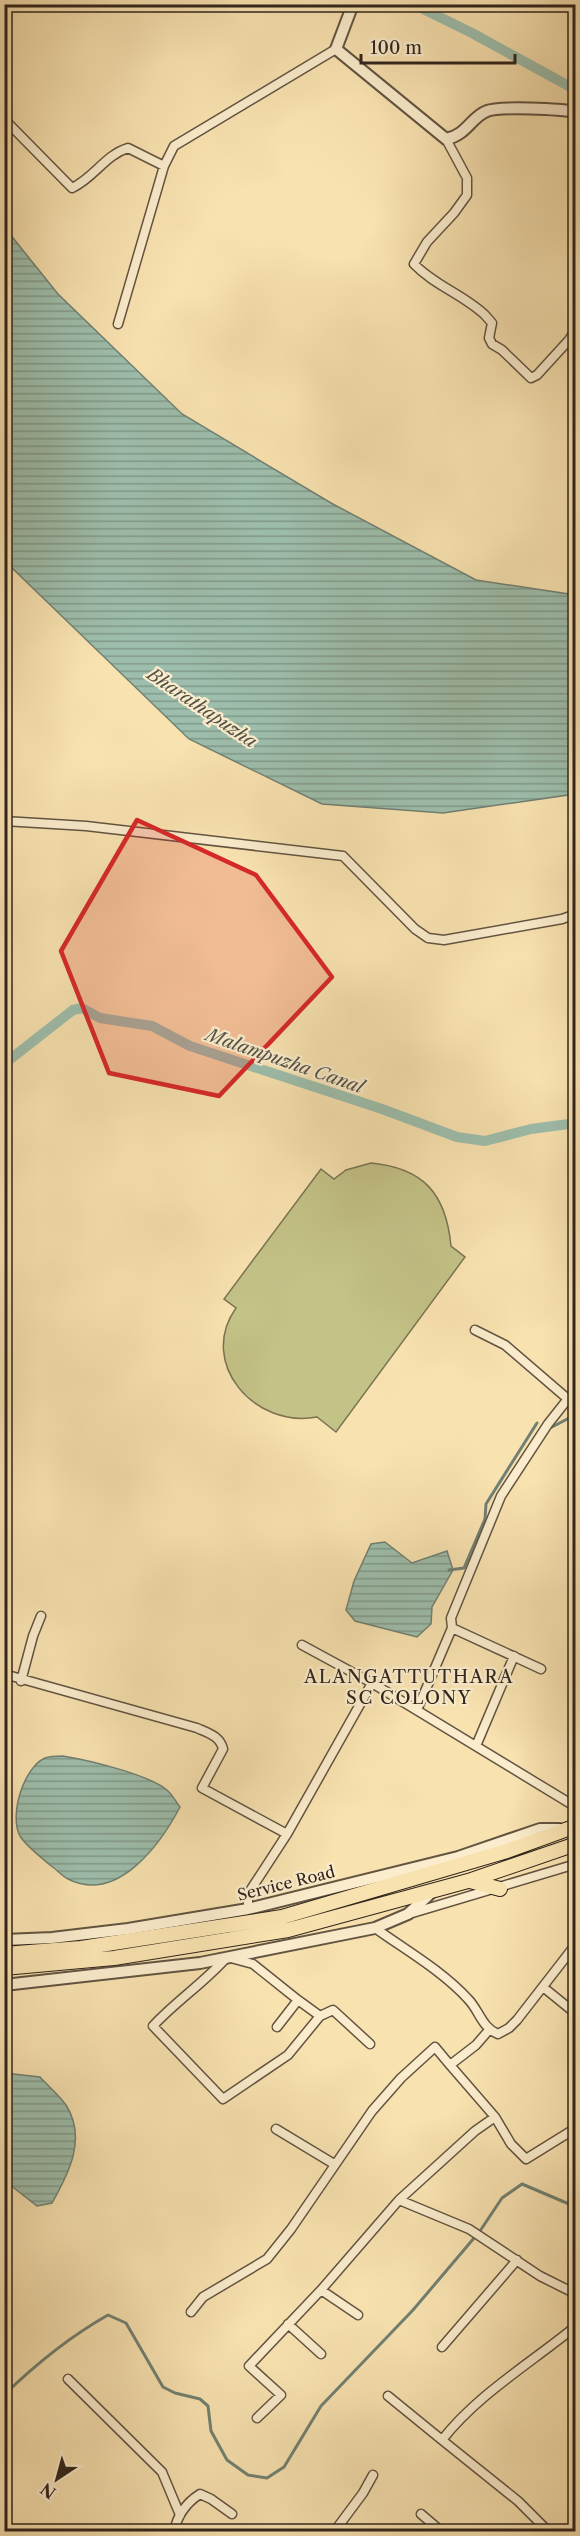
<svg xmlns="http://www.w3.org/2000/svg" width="580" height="2536" font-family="'Libre Caslon Text',serif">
  <defs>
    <pattern id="water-rules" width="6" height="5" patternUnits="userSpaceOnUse" patternTransform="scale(1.5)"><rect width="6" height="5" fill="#9dbeac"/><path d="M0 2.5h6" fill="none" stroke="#809a8b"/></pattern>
  </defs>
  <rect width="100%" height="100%" fill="#f8e2b0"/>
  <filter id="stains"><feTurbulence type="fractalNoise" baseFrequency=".00333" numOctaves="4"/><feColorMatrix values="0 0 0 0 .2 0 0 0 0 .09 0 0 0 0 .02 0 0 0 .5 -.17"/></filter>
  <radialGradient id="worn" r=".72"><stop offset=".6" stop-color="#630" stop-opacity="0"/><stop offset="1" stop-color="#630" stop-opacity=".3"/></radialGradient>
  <path fill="#c3c287" stroke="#7a7352" stroke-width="1.5" d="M371,1163C424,1168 446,1194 451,1246L465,1257L336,1432L317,1417C255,1429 197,1363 236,1308L224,1299L321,1169L334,1179L346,1170Z"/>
  <path fill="url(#water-rules)" stroke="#718072" stroke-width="1.5" d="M5,228L58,294L182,414L331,503L476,580L575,595V794L443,813L322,804L189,739L11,567L4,557Z
    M385,1542L412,1563L447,1551L453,1570L432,1607L431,1624L417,1637L355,1621L346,1610L354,1581L371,1544Z
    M63,1756C87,1760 153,1775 169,1792C173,1796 176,1802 180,1807C160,1845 117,1904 68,1879C62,1876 56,1869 50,1865C41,1857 26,1846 20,1836C9,1816 23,1768 45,1758C50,1756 57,1756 63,1756Z
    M4,2073L40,2077C48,2086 59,2095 66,2105C87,2138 69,2173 52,2203L37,2206L5,2181Z"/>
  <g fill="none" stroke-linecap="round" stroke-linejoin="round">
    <path stroke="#718072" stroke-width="3" d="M552,1427L573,1416L576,1418
      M449,1570L464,1568L485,1519L486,1504L537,1423
      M4,2395C36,2364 69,2337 108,2315L126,2323L163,2387L175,2393L200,2399L208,2406L211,2431L227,2460L248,2475L267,2478L284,2467L321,2406L413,2310L480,2231L502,2198L522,2184L576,2207"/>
    <path stroke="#9dbeac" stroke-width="10" d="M413,4L472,33L576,90
      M4,1064L73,1010L82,1008L100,1018L152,1026L190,1046L382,1109L457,1137L485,1141L531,1129L576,1123"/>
    <defs>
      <path id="minor" d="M4,119L72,188C94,178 105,155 128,148L164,166
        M446,139L467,178V195L454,213L427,242L414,264C434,285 464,295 485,315L492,323L489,338L492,344L502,350L531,378L537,375L569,340L576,329
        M118,324L164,166L174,146L336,49
        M4,821L86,826L343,856L415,929L428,938L444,940L562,919L576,914
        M475,1330L505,1345L576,1406
        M302,1645L372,1683L576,1807
        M541,1669L452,1628L451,1618L501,1496L548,1424L567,1400
        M4,1674L197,1728C208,1733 220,1736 223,1749L202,1788L287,1834
        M21,1681L33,1636L41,1616
        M417,1710L452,1628
        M476,1746L514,1656
        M248,1909V1894L287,1834L372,1683
        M409,1914L576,1864
        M375,1928C407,1951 441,1970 468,1999C479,2010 482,2028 498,2034L509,2028L517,2020L576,1944
        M543,1987L575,2013
        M298,2000L320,2016
        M277,2027L298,2000L253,1964L227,1957C204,1983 176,2001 153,2026L223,2099L288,2055L320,2016L333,2010L370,2044
        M450,2065L495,2117
        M276,2129L334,2164
        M399,2200L475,2131L495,2117L511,2144L526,2159L576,2128
        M321,2290L358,2315
        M191,2312L203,2297L267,2259L291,2229L372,2111L401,2078L435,2047L450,2065L476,2045L489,2030
        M288,2324L321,2354
        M442,2347L517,2260
        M68,2379L162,2472L180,2515
        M388,2396L442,2440
        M257,2418L281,2395L249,2366L321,2290L399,2200L469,2229L540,2276L576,2294
        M421,2514L442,2532
        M174,2532C177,2516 186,2503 200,2494L211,2499L232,2514
        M334,2532L363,2493L373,2475
        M549,2532L518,2501L442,2440C478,2394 531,2363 576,2326"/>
      <path id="tertiary" d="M353,4L336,49L446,139C467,135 471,117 487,111C499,106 561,109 576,112
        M4,1940L52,1938L128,1929L248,1909L458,1857L540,1829H559
        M4,1985L200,1963L375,1928L408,1914L434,1890"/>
      <path id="trunk" d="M470,1881L500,1889
        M4,1954L81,1948L282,1917L507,1851L576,1826
        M4,1968L114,1958L288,1930L468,1881L576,1844"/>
    </defs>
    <use href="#minor" stroke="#625441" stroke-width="11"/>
    <use href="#tertiary" stroke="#625441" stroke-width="14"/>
    <use href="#trunk" stroke="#30241c" stroke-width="16"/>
    <use href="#minor" stroke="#faeccc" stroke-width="8"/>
    <use href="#tertiary" stroke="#faeccc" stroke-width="10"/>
    <use href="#trunk" stroke="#f8e2b0" stroke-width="14"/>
  </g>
  <path fill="#d62828" fill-opacity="0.2" stroke="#d62828" stroke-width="4.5" stroke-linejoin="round" d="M137,820L256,875L332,977L219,1096L109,1073L61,951Z"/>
  <g text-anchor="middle" stroke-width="4.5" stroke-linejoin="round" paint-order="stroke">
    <g font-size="16" fill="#30241c" stroke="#faeccc">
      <text transform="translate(286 1883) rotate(-14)" y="6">Service Road</text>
    </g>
    <g font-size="18" font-style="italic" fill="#515247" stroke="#faeccc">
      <text transform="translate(202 708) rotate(34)" y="6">Bharathapuzha</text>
      <text transform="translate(285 1061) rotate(19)" y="6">Malampuzha Canal</text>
    </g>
    <g font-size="18" letter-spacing="1.5" fill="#30241c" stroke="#faeccc">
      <text x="409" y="1683">ALANGATTUTHARA<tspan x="409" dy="21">SC COLONY</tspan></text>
    </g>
  </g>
  <rect width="580" height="2536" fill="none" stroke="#f8e2b0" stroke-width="24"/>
  <rect x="6" y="6" width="568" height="2524" fill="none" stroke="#30241c" stroke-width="3"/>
  <rect x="12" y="12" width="556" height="2512" fill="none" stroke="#30241c" stroke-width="1.5"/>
  <g transform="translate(57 2479) rotate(216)" stroke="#faeccc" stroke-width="4.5" paint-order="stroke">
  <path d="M0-4.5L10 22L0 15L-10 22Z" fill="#30241c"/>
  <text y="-9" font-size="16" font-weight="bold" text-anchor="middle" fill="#30241c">N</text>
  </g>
  <path d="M361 54v9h154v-9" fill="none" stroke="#30241c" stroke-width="3"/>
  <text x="370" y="54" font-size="18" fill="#30241c" stroke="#faeccc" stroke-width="4.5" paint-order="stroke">100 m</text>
  <rect width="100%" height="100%" filter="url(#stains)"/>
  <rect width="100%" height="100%" fill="url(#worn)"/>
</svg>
